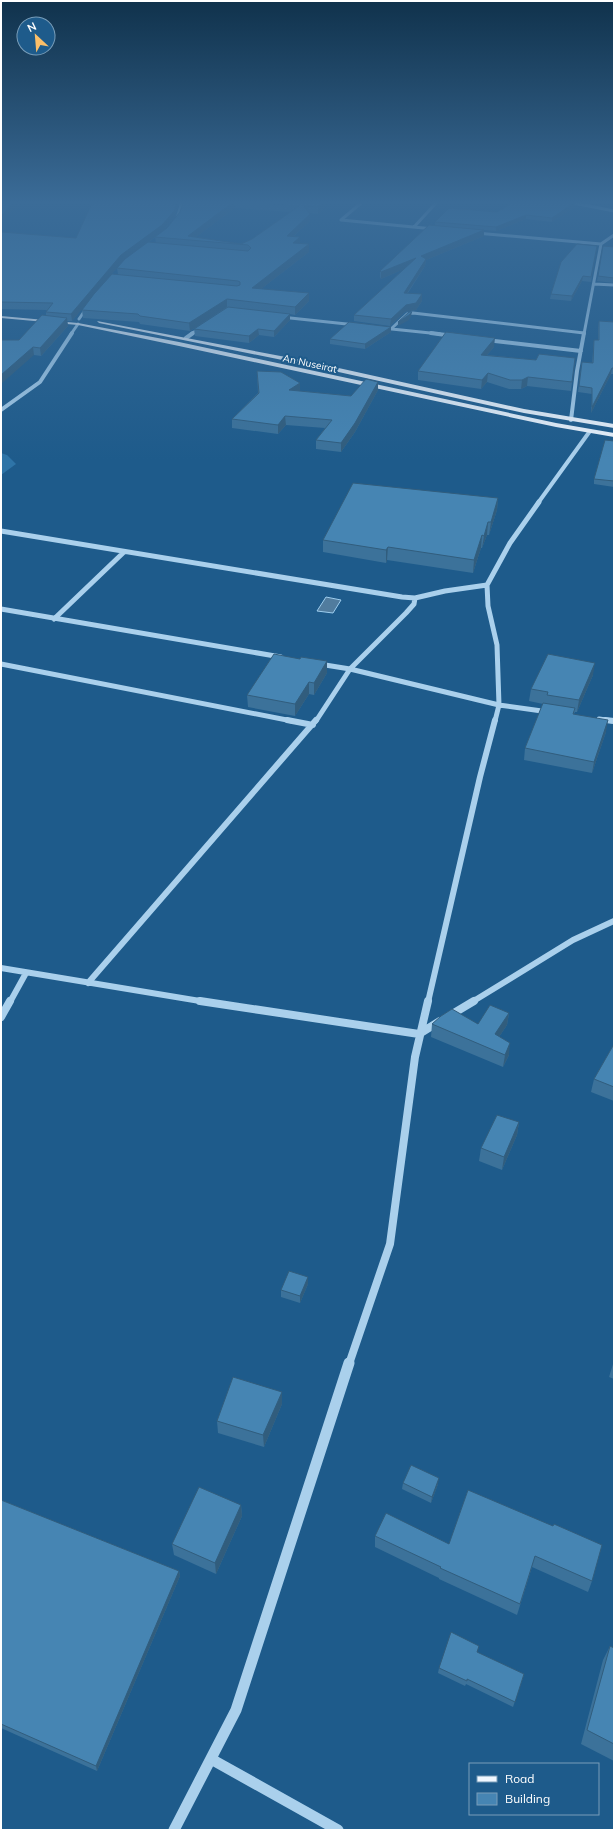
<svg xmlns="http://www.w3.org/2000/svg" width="615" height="1831" font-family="Mulish,sans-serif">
  <rect width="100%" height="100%" fill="#1e5b8b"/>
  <path fill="#2e74a7" d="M1,453L7,455L16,464L1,475Z"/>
  <path fill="#517c9e" stroke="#9dcdee" d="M326,597L341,600L333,613L317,611Z"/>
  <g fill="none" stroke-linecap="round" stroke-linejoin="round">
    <path stroke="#aad0ec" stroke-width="3" d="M361,203L341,220L434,229
      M574,203L614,211
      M175,221C179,216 179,209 182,203
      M414,227L436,203
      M476,233L601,244
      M594,284L614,285
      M281,317L356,325
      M79,319L88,306
      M382,328L440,334
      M391,329L407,314L413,313L584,333
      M71,334L78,324
      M191,334L202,327
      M584,334L601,244L614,235"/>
    <path stroke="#aad0ec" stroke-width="4" d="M431,333L453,336
      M186,338L193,333
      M486,340L581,351
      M1,410L40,382L72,333
      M571,420L577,371L584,333
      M538,503L590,431"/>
    <path stroke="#aad0ec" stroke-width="5" d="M1,531L402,597L415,598L445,591L487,585
      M1,609L281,657
      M54,619L124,552
      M1,664L292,721
      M319,664L350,669L499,705L549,712
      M599,719L613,721
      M316,721L350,669L406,613L414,604L415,598
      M495,721L499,705L497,645L488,606L487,585L510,543L539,502"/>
    <path stroke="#aad0ec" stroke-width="6" d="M287,720L313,725
      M605,720L614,721
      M1,968L206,1002
      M88,983L316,720
      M10,1002L26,973
      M428,1002L480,777L495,720
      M472,1002L573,940L614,921"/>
    <path stroke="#aad0ec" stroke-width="8" d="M200,1001L419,1034L440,1021
      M449,1016L474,1001
      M1,1017L10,1001
      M349,1364L390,1244L415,1057L428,1001"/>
    <path stroke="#aad0ec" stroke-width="11" d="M211,1759L338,1830
      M174,1830L236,1710L349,1363"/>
    <path fill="#f0f7ff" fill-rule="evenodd" d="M1,316L78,323L179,342L556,423L614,433V437L556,427L179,346L78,325L1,318Z
      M97,321L307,361L524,409L614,424V428L524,413L307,365L99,323Z"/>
  </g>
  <path fill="#3c729a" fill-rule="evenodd" d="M92,203H177V207L175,216L163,231L145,245L156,243L155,237L167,228L180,212L183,203H329L318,214L309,213L310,214V221L294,236L300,237V244H309V252L261,289L309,301L295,315L290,314V320L274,337L259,335L249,343L195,336L194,329L227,307L190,331L140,324L139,322L83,318L82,310L89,300L72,321H67L68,326L41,356L34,355L19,340L46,316V312L47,310L1,309V232L76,238ZM235,208L290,212L252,239L241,244L196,237ZM125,260L117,268L118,274L108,278L122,262Z
    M575,206L552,222L526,219L496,231L484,230V236L426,260L425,266L408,293L422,301L416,310L405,312L390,326L354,321V315L404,269L381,279L380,277V271L435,226V222L497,212Z
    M597,246L591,282L582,281L571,301L550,299L551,294Z
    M614,247V283L597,281L598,276Z
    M599,321L614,322V374H611L591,413L592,394L578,392L582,362L592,363L594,340H598V327Z
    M391,327V332L365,349L330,344V339Z
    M494,347L487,355L536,360L575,358L571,391L527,386L521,389H509L487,382L481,389L418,380V371Z
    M257,371L300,383V391L351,396L378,382V390L355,432L341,452L316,449V440L325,428L286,425L278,434L232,428V419L258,393Z
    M614,441V487L594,484V479Z
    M498,498L497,510L489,535H487L482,548H481L473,573L387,560L386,563L323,552V540Z
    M300,659L327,661V673L314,695L309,694L295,716L248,707L247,695Z
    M593,675L577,712H575L574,714L606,732L592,773L524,760L525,748L543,704L529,701L531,689Z
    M509,1013L507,1025L499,1037L509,1055L503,1067L431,1037L432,1024H478Z
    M614,1044V1101L591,1092L594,1079Z
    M519,1122L517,1135L502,1170L479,1161L481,1148Z
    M308,1284L300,1303L281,1297V1290Z
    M614,1361V1379L609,1377Z
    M282,1392V1404L264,1447L218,1433L217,1421Z
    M403,1483L438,1484L431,1503L402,1489Z
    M468,1490L592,1581L588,1592L532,1567L517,1615L439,1579V1578L375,1547V1536L449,1544Z
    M1,1500L179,1571L180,1576L97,1771L1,1728Z
    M241,1505L242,1516L216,1574L174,1555L172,1544Z
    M610,1646L614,1648V1761L581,1744L603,1660Z
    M477,1652L524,1674L513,1707L466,1684L465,1686L438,1673L439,1668Z"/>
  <path fill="#315d7d" d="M13,203H20L1,223V216Z
    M176,203H177V207L175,216L163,231L122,262L72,321L71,314L121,255Z
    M232,203H235V208L192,240L188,236Z
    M322,203H329L318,214V207Z
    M574,203H575V206L552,222V218Z
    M310,214V221L287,242V236Z
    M526,215V219L496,231V227Z
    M484,230V236L426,260L425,266L403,299L404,293L421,256Z
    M300,237V244L293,243Z
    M309,244V252L252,296V288Z
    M416,258V264L381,279V272Z
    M583,276L582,281L571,301L572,296Z
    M309,293V301L295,315V307Z
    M422,294V301L416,310L405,312L390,326L391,319L406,305Z
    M227,299V307L190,331L189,323Z
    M412,312L411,316L409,320L398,326V322Z
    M290,314V320L274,337V331Z
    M67,318L68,326L41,356L40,348Z
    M391,327V332L365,349V344Z
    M258,329L259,335L249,343V336Z
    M495,338L494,347L480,363L481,355Z
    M33,347L34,355L1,384V375Z
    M612,368L611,374L591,413L592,407Z
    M488,373L487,382L481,389L482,380Z
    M528,377L527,386L521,389L522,380Z
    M378,382V390L355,432L341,452V443Z
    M300,383V392L289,390Z
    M285,416L286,425L278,434V425Z
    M498,498L497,510L489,535L491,522Z
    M488,522L487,535L482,548L484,536Z
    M482,535L481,548L473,573L474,560Z
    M388,547L387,560L386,563V550Z
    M327,661V673L314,695V683Z
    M595,663L593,675L577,712L579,700Z
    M309,682V694L295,716V704Z
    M608,720L606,732L592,773L594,762Z
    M509,1013L507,1025L493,1046L495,1034Z
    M510,1043L509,1055L503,1067L505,1055Z
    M519,1122L517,1135L502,1170L504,1157Z
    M308,1277V1284L300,1303V1296Z
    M282,1392V1404L264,1447L263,1435Z
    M439,1478L438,1484L431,1503L432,1497Z
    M241,1505L242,1516L216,1574L215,1563Z
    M179,1571L180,1576L97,1771L96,1766Z"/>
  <path fill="#4685b3" stroke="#315d7d" d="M1,203H13L1,216Z
    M92,203H176L175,210L162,225L121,255L71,314L46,312L53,303L1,302V232L76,238Z
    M183,203H232L188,236L241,244L252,239L299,206L259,203H322L318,207L304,206L310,214L287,236L300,237L293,243L309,244L252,288L309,293L295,307L227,299L189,323L140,316L138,314L82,310L94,294L112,274L237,286L240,285V282L238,281L117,268L125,259L148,242L248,251L251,248L248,245L155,237L167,228L180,212Z
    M512,203H574L552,218L526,215L496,227L435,222L449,208L497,212Z
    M429,225L484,230L421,256L426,259L404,293L422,294L416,303L406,305L391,319L354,315L416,258L381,272L380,271Z
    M577,244L597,246L591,277L583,276L572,296L551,294L561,262Z
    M603,246L614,247V278L598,276Z
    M228,307L290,314L274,331L258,329L249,336L194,329Z
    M409,312H412L409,315L398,322Z
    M42,315L67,318L40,348L33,347L1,375V340H19Z
    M599,321L614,322V368H612L592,407V388L579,386L582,362L593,363L594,340H599Z
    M349,322L391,327L365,344L330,339Z
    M446,332L495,338L481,355L536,360L539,354L575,358L572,382L528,377L522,380H510L488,373L482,380L418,371Z
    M257,371L281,372L300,383L289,390L351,396L366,379L378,382L355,423L341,443L316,440L332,420L285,416L278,425L232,419L259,393Z
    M605,440L614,441V481L594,479Z
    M353,483L498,498L491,522H488L484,536L482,535L474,560L388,547L386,550L323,540Z
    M274,654L300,659L301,657L327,661L314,683L309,682L295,704L247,695Z
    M548,654L595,663L579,700L547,695L548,692L531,689Z
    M543,703L575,708L573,714L608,720L594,762L525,748Z
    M490,1005L509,1013L495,1034L510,1043L505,1055L432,1024L441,1016L452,1009L478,1024Z
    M614,1044V1087L594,1079Z
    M497,1115L519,1122L504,1157L481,1148Z
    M289,1271L308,1277L300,1296L281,1290Z
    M233,1377L282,1392L263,1435L217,1421Z
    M411,1465L439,1478L432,1497L403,1483Z
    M199,1487L241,1505L215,1563L172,1544Z
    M468,1490L553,1526L554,1524L602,1545L592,1581L535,1556L520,1604L440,1568L441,1567L375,1536L386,1513L449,1544Z
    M1,1500L179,1571L96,1766L1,1724Z
    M451,1632L479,1646L477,1652L524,1674L515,1702L467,1679V1681L439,1668Z
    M610,1646L614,1648V1744L587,1730Z"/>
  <linearGradient id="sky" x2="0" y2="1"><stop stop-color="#10324c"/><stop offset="0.44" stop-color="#3b6c98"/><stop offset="1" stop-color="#3b6c98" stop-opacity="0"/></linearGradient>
  <rect width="615" height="460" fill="url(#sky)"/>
  <g text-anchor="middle" stroke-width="4" stroke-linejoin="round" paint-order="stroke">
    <g font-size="10" fill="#fff" stroke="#1e5b8b">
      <text transform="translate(310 363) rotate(12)" y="4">An Nuseirat</text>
    </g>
  </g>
  <rect width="615" height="1831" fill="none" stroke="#ffffff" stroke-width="4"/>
  <rect x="469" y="1763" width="130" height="52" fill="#1e5b8b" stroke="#789db9"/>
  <rect x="477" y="1776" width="20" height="6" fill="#f0f7ff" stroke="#789db9"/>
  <text x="505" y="1783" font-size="12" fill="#ffffff">Road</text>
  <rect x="477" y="1793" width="20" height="12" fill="#4685b3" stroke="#789db9"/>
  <text x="505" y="1803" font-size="12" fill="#ffffff">Building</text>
  <g transform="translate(36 36) rotate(334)"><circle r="19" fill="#1e5b8b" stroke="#789db9"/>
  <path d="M0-3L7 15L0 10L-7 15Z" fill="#fbbf69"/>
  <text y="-6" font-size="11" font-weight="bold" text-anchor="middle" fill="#ffffff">N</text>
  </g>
</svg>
